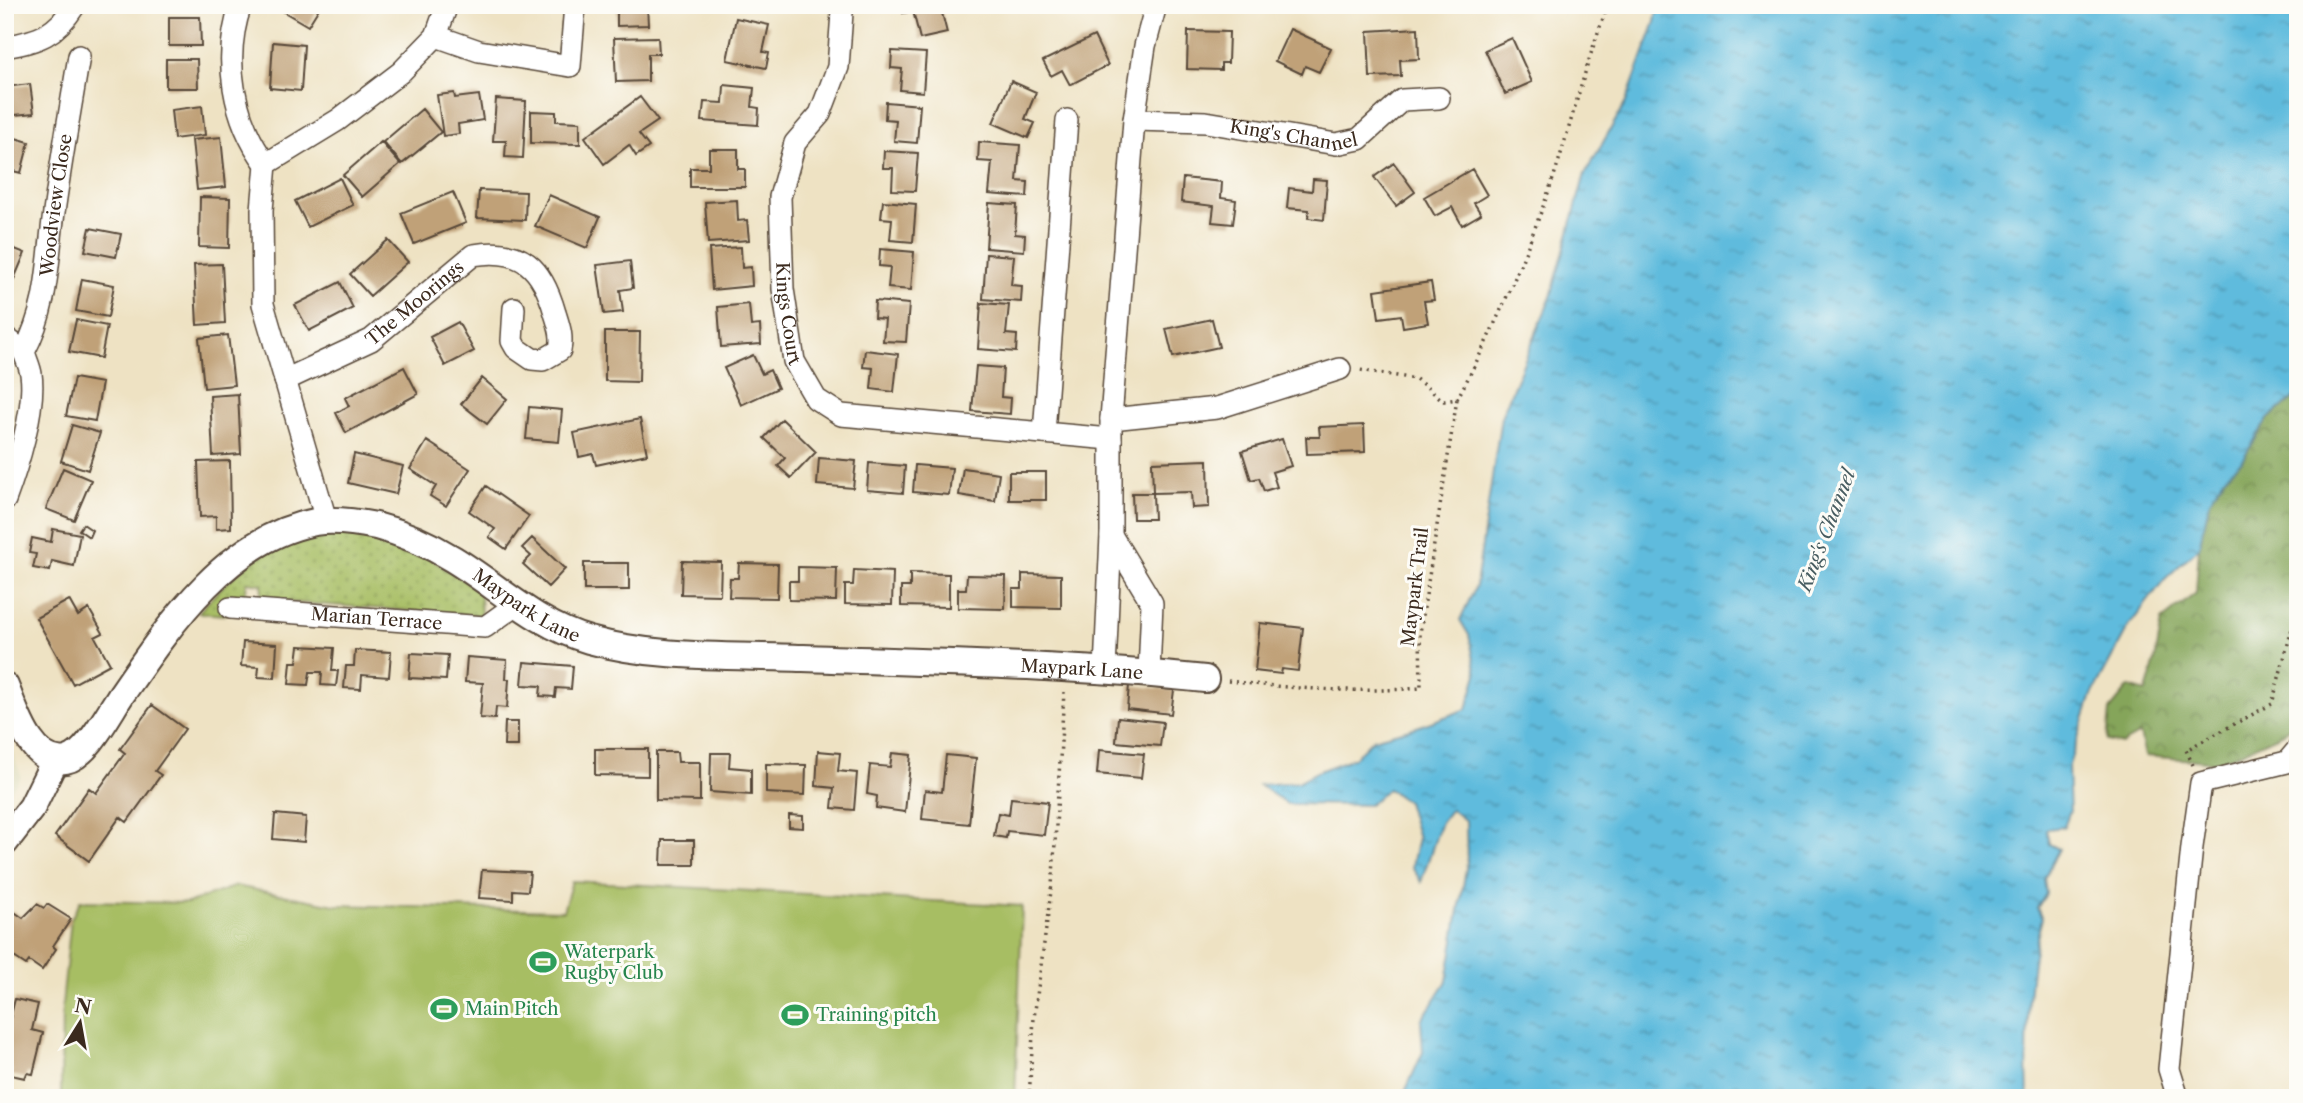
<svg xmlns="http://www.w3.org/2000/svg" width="2303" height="1103" font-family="'Libre Caslon Text',serif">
  <defs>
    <pattern id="grass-dots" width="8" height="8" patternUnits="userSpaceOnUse" patternTransform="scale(1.75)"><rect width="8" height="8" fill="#a7be64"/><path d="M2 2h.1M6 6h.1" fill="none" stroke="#899b52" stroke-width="1.8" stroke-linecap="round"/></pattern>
    <pattern id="forest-crowns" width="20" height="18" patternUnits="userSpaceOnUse" patternTransform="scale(1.75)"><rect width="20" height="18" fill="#85a55a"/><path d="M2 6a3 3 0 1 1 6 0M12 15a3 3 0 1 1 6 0" fill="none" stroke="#6e874a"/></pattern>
    <pattern id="water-ripples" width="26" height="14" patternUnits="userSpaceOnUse" patternTransform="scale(1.75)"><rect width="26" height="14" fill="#5fbbdd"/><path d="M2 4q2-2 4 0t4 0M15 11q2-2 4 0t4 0" fill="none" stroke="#5098b3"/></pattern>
  </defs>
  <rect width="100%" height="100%" fill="#fdfcf7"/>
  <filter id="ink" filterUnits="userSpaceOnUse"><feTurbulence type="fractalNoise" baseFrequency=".0143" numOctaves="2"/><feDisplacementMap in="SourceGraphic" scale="14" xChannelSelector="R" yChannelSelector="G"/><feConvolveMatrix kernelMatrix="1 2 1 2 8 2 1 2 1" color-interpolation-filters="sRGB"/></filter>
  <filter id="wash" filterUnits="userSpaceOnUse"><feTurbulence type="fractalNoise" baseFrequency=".00686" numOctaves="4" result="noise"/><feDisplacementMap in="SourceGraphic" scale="28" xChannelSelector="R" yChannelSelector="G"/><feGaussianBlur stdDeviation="1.57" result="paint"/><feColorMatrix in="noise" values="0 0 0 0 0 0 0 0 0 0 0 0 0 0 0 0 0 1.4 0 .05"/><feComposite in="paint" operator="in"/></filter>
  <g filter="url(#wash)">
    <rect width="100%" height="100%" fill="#eee2c3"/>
    <path fill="#dcd9b8" d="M5,731L21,776L5,799Z"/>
    <path fill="url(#grass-dots)" stroke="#717441" stroke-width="2" d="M344,532L375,537L428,557L472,586L480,595L481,616L261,600L262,584L247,582L245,599L228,597L225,615L198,613C228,578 265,544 312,534C322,532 333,533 344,532Z"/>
    <path fill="url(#forest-crowns)" stroke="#60683c" stroke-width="2" d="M2298,394V716L2284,733L2219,762L2145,756L2140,734L2122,744L2107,741L2110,710L2129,687L2146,692L2155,661L2162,620L2196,593L2199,547L2210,500L2225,477L2242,460L2268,419Z"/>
    <path fill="#a7be64" stroke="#717441" stroke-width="2" d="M572,881L1022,906L1015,1098H61L62,1005L71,919L80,901L188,903L236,886L335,905L563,911Z"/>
    <path fill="url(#water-ripples)" stroke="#4d727e" stroke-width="2" d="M1658,5H2298V394L2268,419L2242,460L2225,477L2210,500L2199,547L2164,580L2129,626L2092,695L2068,768L2070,811L2064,827L2046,829L2049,844L2059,849L2044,878L2046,894L2037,908L2042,918C2027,971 2026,1043 2028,1098H1391L1405,1092L1423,1052L1421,1021L1447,981L1467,863L1466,821L1451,809L1441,822L1421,882L1412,866L1418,838L1407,802L1388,789L1369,805L1287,804L1259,785L1298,782L1319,771L1354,758L1373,739L1417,727L1467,709L1477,674L1469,635L1460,620L1476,586L1501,417L1551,297L1585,174L1626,102L1655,22Z"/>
    <g id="blocks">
      <path fill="#c0a178" d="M282,5H321L308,26L279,9Z
        M617,5H647L648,25L617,26Z
        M901,5H940L947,33L920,39L913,11L903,13Z
        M169,17H200L201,46H169Z
        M736,18L769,25L763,52L769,53L766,68L727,60Z
        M1418,28L1419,59L1400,60L1401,76L1370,77L1368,31Z
        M1290,29L1331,48L1319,72L1305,66L1302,74L1275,61Z
        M1188,31L1229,32L1228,63H1221V70L1187,69Z
        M1094,36L1108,65L1070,85L1062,70L1051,76L1043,61Z
        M658,37L659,54H648V81L616,82L614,38Z
        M1512,38L1532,82L1505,94L1485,50Z
        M273,42L304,45L301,91L270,88Z
        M892,51L926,53L923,92L900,90L902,69L891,68Z
        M166,59H197L198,88H166Z
        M1011,81L1036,92L1025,119L1035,123L1028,138L993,123Z
        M30,84L34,113L5,116V87Z
        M724,85L754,88L752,107L759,108L758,125L702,121L704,102L723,103Z
        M454,93L455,98L479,95L483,120L458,124L459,134L443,136L437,95Z
        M640,97L658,121L639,134L649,147L636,156L629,145L604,164L585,137Z
        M496,99L526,101L523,158L505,157L506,141H493Z
        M886,102L920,105L917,143L894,141L896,120L885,119Z
        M202,106L205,135L174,139L171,110Z
        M422,109L441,132L402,164L383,142Z
        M531,111L556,112V121L580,122V144L531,143Z
        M5,135L29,142L21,173L5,169Z
        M221,137L226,187L197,190L192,140Z
        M381,142L400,164L362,197L343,175Z
        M979,142L1020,145L1017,181L1028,182L1027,197L989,194L992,162L978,161Z
        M709,149H738V169H745V187H690V168H709Z
        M884,151L918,153L915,191L892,190L893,168H883Z
        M1394,163L1415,192L1396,206L1374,177Z
        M1472,169L1487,195L1474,203L1481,214L1462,225L1452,207L1435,216L1424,197Z
        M340,178L353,205L308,227L295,201Z
        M1183,178L1222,182L1221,198L1236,200L1233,224L1212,222L1214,206L1181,202Z
        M1313,179L1327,180L1324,220L1308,218L1309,210L1287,208L1289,188L1312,191Z
        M479,190L526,192L525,220L477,218Z
        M453,192L466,223L414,244L401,213Z
        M549,195L600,217L587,248L535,226Z
        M200,197L230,198L229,248L199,247Z
        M737,200L738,221L747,220L749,240L708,243L705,202Z
        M883,201L916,204L913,242L890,240L892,219L881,218Z
        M989,203L1017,205L1015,234L1025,235L1024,251L986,248Z
        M90,228L121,234L116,257L85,251Z
        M388,240L408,262L370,296L350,274Z
        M5,245L25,253L12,284L5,281Z
        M741,247L742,268L751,267L752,286L712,290L709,249Z
        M880,249L914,252L911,290L888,288L890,267L879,266Z
        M986,254L1014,256L1011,285L1022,286L1021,302L983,299Z
        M630,261L633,288L620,290L623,312L604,314L597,265Z
        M222,264L225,323L197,325L194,265Z
        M82,279L114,285L108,317L76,311Z
        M340,282L353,308L309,331L295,305Z
        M1431,282L1434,300L1424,301L1428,323L1403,327L1401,315L1379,318L1375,290Z
        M875,301L909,304L906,342L883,341L885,319L874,318Z
        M981,303L1009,305L1006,334L1017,335L1016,352L978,349Z
        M749,304L751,326L760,325L761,344L721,347L718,307Z
        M1212,319L1219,347L1173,357L1166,329Z
        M76,320L107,326L101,358L69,352Z
        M458,322L474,351L445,366L430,337Z
        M605,332H640L639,382L605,381Z
        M228,335L234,385L204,388L199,338Z
        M865,350L898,354L894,392L871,389L873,368L863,367Z
        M753,355L762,374L770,370L778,388L741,405L724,368Z
        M976,366L1003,368L1001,397L1011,398L1010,414L972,411Z
        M404,367L418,394L346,433L336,413L349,406L345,398Z
        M74,378L102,383L95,421L66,416Z
        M482,378L507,399L487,424L461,404Z
        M238,394L241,454L213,456L210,396Z
        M529,407L562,410L559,442L526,439Z
        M640,419L647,454L596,465L593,454L579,457L574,433Z
        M782,419L816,452L791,478L778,466L785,458L764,438Z
        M72,425L100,433L88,470L61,461Z
        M1364,425L1365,452L1307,454L1306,437H1320L1319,427Z
        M1282,439L1291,466L1272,472L1277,487L1264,491L1259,478L1251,480L1242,451Z
        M427,441L470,469L446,506L430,496L436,486L410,469Z
        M354,454L403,466L396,494L348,483Z
        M819,458L856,461L853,488L817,485Z
        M1208,460L1209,507L1192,508L1191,492L1153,493L1154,519H1133L1132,493H1153L1152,462Z
        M230,461L231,528L216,529V516L200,517L198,462Z
        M869,463L905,466L903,493L867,490Z
        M915,465L952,468L949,495L913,492Z
        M63,468L91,480L74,520L46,509Z
        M963,468L999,473L995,501L959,495Z
        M1009,472H1046V500H1009Z
        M486,486L529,516L506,549L489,537L495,529L469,511Z
        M83,524L92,530L89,537L79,530Z
        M53,529L80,534L74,566L52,561L50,571L33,568L36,554L29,553L32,538L51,542Z
        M532,538L565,569L548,587L523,564L531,556L522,548Z
        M682,561L721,562L720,595L681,594Z
        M584,563H629V590H584Z
        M739,563L778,564L777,598L729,597L730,578H738Z
        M798,567L837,568L836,601L789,600V581H798Z
        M854,570L893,572L892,605L845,604V585H853Z
        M910,573L949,574V607L901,606V587H910Z
        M1022,574L1061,575V608L1013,607V589H1022Z
        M967,575L1006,576L1005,609L958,608V589H966Z
        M69,600L78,616L89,609L103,633L95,637L110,664L73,684L36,618Z
        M1260,623L1303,628L1298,671L1282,669L1281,674L1255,671Z
        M243,642L277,644L275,678L258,677L259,667L241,666Z
        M299,646L334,648L332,671H338L336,686L321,685L322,672H310L308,685L289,684L291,662H297Z
        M355,650L391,652L389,677L362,675L361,689L344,688L346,666H354Z
        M411,653L448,655L446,680L409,678Z
        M467,657L507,660L506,679H509L507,708L496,707L495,719L480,718L483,683L465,682Z
        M524,662L573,666L571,689L556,688L555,697L540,696L541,686L522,685Z
        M1129,685L1174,690L1171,714L1127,709Z
        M152,705L185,729L155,771L161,775L127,822L120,817L89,861L55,836L89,788L96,793L125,753L120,749Z
        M1118,717L1163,722L1160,746L1116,742Z
        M505,722H518V746H504Z
        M595,749H648V776L595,775Z
        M1099,750L1144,754L1141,778L1097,774Z
        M818,751L840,753L838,771L857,773L854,810L832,808L834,788L816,786Z
        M656,752H677L678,762H700V801L656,800Z
        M711,753H730L729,767L751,769V795L710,792Z
        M892,753L911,755L905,812L876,808L877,796L867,794L870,765L890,767Z
        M946,755L976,758L969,824L922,819L925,790L942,792Z
        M766,764L806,765L805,795L766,793Z
        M1011,798L1048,802L1044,835L1007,831L1006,838L994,836L998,813L1009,815Z
        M275,814L306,817L304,842L273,839Z
        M789,815L803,816V828L789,827Z
        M662,840H694V865H661Z
        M482,870L530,872L528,891L513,890V900L479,898Z
        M37,904L44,908L47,904L71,919L53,946L56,949L42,970L29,961L26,965L5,951V923L13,911L23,918Z
        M15,999L38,1004L32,1030L43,1033L33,1074L27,1073L25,1078L11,1075L12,1069L5,1068V1039Z"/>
    </g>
  </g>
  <g filter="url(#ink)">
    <use href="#blocks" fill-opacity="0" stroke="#564637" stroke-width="2"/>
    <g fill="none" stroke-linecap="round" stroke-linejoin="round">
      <defs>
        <g id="minor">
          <path d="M241,5C222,58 233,120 266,164"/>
          <path id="s1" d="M839,5L842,13L838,67L820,114L795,143L780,197L783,289L794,361L816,399L841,415L1111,439"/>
          <path d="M436,36L479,51L570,66L575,5"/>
          <path d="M5,47C40,40 55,36 75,5"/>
          <path id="s2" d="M1134,120L1206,122L1336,144L1359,139L1402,100L1439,98"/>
          <path d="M5,337L24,352"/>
          <path id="s3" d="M285,380L371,340L473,255C522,247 542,267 555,313C559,326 563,336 560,350L543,360L532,359L516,348L512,341L514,308"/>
          <path d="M1111,419L1217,408L1340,369"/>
          <path d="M1044,433L1067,120"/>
          <path id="s4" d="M5,500C17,468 36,408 31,374C30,367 26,359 24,352C50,303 47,258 55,205C62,155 71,106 79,56"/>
          <path d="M326,520L263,304L262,210L266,164L338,120L401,72L436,36L447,5"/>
          <path d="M1111,535L1152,603L1149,673"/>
          <path id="s5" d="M230,608L485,627L517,604"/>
          <path d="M1105,670L1111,535V419L1134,120L1145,46L1156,5"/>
          <path d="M2178,1098L2169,1069L2192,847L2201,783L2287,762L2298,749"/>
        </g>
        <g id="tertiary">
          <path id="s6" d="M5,686C15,710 31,766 66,760C88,756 110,710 123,692C170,624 228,538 315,522C335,519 356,522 376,526C403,533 429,544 453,559C499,587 536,625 589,640C657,659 733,655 803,658C937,663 1072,665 1205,679"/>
          <path d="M5,842L32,807L55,760"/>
        </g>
      </defs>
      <use href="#minor" stroke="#564637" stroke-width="24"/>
      <use href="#tertiary" stroke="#564637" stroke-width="30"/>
      <path stroke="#564637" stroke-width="3.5" stroke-dasharray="2 5" stroke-linecap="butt" d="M1457,399C1495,329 1526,255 1553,179C1572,121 1586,62 1608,5
        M1228,681C1292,689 1358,693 1421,688L1420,633L1457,399L1444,401L1416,379L1360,370
        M2193,765L2186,750L2272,704L2298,606
        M1029,1098L1034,1018L1053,876L1064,692"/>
      <use href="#minor" stroke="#fff" stroke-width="21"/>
      <use href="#tertiary" stroke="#fff" stroke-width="26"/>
    </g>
  </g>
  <defs>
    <symbol id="stadium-bare" viewBox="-9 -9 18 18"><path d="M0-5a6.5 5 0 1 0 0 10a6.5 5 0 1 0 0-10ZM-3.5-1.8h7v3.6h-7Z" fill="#2e9e5b" stroke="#fdfcf7" stroke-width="2.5" paint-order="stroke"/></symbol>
  </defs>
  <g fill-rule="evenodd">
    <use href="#stadium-bare" x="524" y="943" width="38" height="38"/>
    <use href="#stadium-bare" x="425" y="990" width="38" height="38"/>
    <use href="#stadium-bare" x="776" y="996" width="38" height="38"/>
  </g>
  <g text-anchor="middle" stroke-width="6" stroke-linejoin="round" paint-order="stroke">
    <g font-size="18" fill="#3b2a1e" stroke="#fdfcf7">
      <text dy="6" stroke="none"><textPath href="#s2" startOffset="161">King's Channel</textPath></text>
      <text dy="6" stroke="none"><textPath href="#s4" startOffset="304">Woodview Close</textPath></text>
      <text dy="6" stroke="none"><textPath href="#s3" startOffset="152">The Moorings</textPath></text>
      <text dy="6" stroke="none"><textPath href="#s1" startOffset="324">Kings Court</textPath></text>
      <text transform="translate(1415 587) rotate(-83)" y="6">Maypark Trail</text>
      <text dy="6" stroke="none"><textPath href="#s6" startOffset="690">Maypark Lane</textPath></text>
      <text dy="6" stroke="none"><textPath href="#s5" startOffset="147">Marian Terrace</textPath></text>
      <text dy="6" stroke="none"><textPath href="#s6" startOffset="1256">Maypark Lane</textPath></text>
    </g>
    <g font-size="18" fill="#27864d" stroke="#fdfcf7" text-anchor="start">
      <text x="564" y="958">Waterpark<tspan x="564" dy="21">Rugby Club</tspan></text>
      <text x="465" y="1015">Main Pitch</text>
      <text x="816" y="1021">Training pitch</text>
    </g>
    <g font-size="19" font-style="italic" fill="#485d61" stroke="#fdfcf7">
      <text transform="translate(1826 530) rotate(-69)" y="7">King's Channel</text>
    </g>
  </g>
  <rect width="2303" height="1103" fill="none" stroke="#fdfcf7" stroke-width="28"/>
  <g transform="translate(80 1023) rotate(11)" stroke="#fdfcf7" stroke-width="5" paint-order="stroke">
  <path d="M0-5L12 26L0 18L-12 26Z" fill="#3b2a1e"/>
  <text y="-10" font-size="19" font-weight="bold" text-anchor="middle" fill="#3b2a1e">N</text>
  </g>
</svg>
